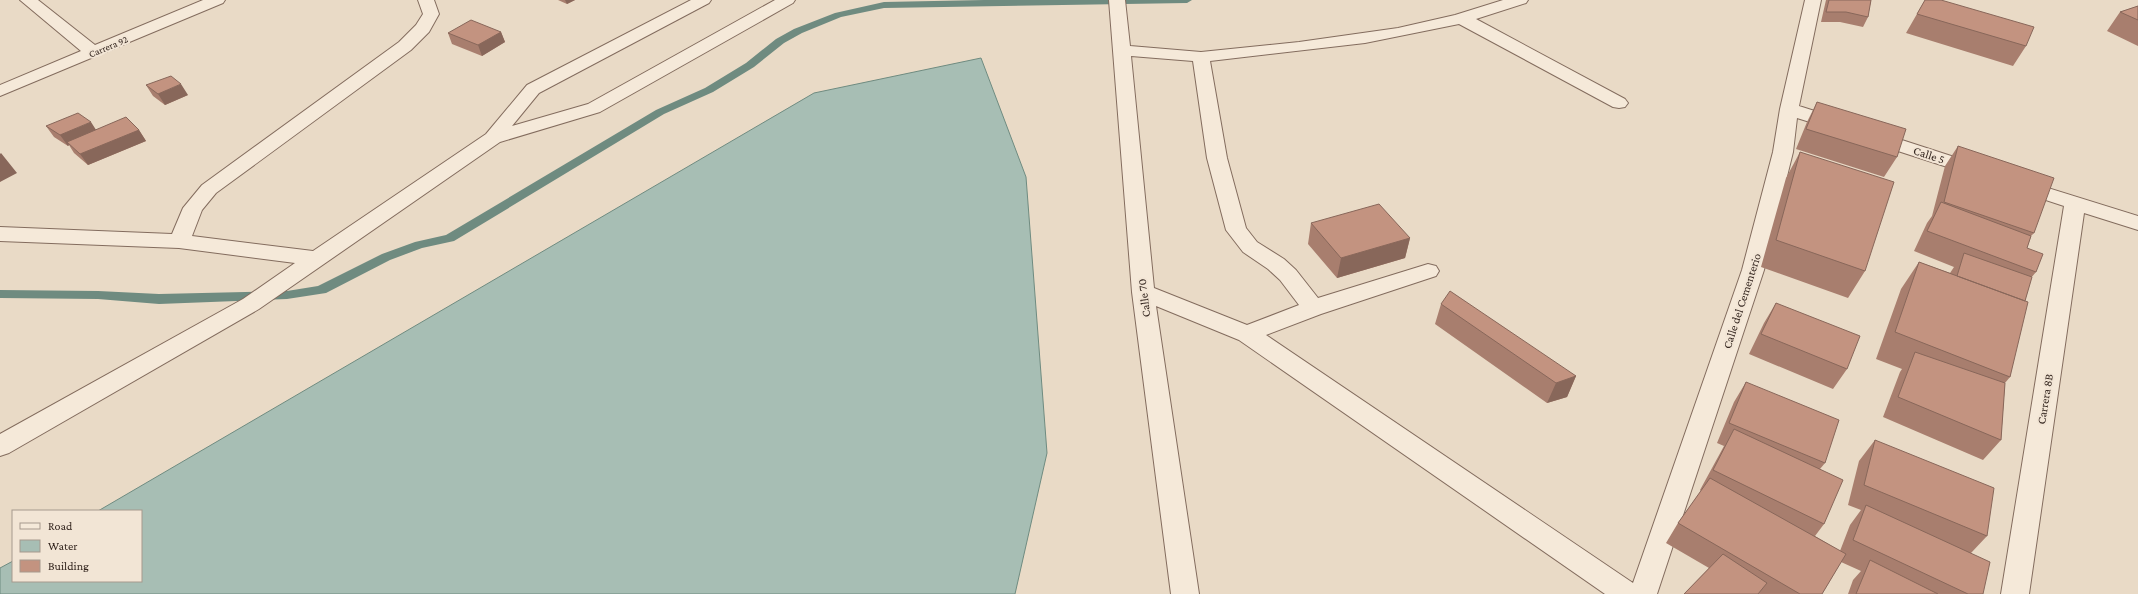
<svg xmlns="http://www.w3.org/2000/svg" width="2138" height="594" font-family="'Crimson Pro',serif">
  <rect width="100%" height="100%" fill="#e9dac6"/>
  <path fill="#a7beb4" stroke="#6f8b80" d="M981,58L1026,177L1047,453L1015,594H0V568L13,561V581H141V511H98L814,93Z"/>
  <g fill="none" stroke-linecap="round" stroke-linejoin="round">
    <path fill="#6f8b80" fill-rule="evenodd" d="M984,0H1192L1187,3L884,8L841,17L802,33L784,43L754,67L713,92L664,114L454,241L422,248L390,260L326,293L287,299L159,304L98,299L0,298V290L98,291L159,294L287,291L318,286L382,254L415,242L446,235L656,110L705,88L746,63L776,39L794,29L835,13L884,2Z"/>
    <defs>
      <path id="minor" d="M20,0H38L95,45L203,0H225L223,3L0,96V85L81,51Z
        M418,0H434L439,14L429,32L411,50L216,193L202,210L192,236L313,251L486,134L527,85L691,0H711L709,3L539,93L512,126L588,104L775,0H795L793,3L600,112L500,142L259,309L9,453L0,456V434L243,299L295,263L179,248L0,241V227L172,234L183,208L202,185L399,42L416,25L423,14Z
        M1109,0H1125L1130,46L1201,52L1299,42L1398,28L1455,15L1503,0H1528L1526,3L1476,19L1625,99L1628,103L1625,107L1619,108L1613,107L1459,24L1365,43L1210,61L1227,158L1246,228L1257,242L1284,259L1296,270L1318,298L1428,264L1436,266L1439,271L1436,276L1321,314L1266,335L1633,583L1742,270L1773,152L1780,109L1805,0H1821L1799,106L1846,121L1848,125L1846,129L1839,131L1797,118L1793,152L1764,270L1657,594H1605L1239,340L1156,306L1199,594H1171L1132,292ZM1131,56L1193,61L1207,158L1226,230L1243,252L1268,269L1280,280L1299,305L1247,325L1154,288Z
        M1871,130L1982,166L1985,170L1982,174L1975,176L1864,140L1862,136L1864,132Z
        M2019,179L2138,216V230L2084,213L2029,594H2001L2064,206L2012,189L2009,185L2012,181Z"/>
    </defs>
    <use href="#minor" stroke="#836c5e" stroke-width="2"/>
    <use href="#minor" fill="#f5e9d9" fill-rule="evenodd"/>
  </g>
  <path fill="#a87e6e" d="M558,0H575L567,4Z
    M1826,0H1871L1868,17L1863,27L1840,22H1821Z
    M1925,0L2026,46L2013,66L1906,33Z
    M2138,6V46L2107,31L2120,12Z
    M501,32L505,42L482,56L452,44L448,33Z
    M146,85L188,95L165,105L153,96Z
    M1817,102L1897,157L1884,177L1796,149L1807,122Z
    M46,126L96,130H139L146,141L88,165L74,153L69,145L68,146L54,137Z
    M1958,146L2034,233L2031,236L2027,248L2036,272L2031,278L2025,301L2010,377L2005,383L2001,440L1983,460L1883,417L1900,372L1902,369L1876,359L1901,289L1919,262L1950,273L1954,267L1914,251L1927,223L1932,216L1945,166Z
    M1800,152L1865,271L1848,298L1761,267L1786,178Z
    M1311,223L1410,238L1405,258L1337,278L1308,244Z
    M1776,303L1847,369L1833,389L1749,354L1764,323Z
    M1441,304L1576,376L1567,397L1547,403L1435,324Z
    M1746,382L1825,463L1820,469L1824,524L1815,536L1840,551L1850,525L1861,510L1848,505L1859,461L1875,440L1987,536L1971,553L1983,594H1848L1853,580L1861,571L1841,562L1822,594H1684L1709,568L1666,543L1678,523L1701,491L1700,490L1724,446L1717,443L1734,402Z"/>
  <path fill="#88675a" d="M565,0H575L567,4Z
    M501,32L505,42L482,56L478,45Z
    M181,84L188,95L165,105L158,94Z
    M91,122L98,133L67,142L69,145L68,146L60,135Z
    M139,130L146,141L88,165L80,154Z
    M1,153L17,173L0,182V154Z
    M1410,238L1405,258L1337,278L1341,258Z
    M1576,376L1567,397L1547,403L1556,383Z"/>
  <path fill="#c39380" stroke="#88675a" d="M1829,0H1871L1868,17L1846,12H1826Z
    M1925,0H1941L2034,27L2026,46L1917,14Z
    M2138,6V20L2120,12Z
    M471,20L501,32L478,45L448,33Z
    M171,76L181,84L158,94L146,85Z
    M1817,102L1906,129L1897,157L1806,129Z
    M78,113L91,122L60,135L46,126Z
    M126,117L139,130L80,154L67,142Z
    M1958,146L2054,178L2034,233L1944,202Z
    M1800,152L1894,182L1865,271L1776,240Z
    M1941,202L2031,236L2027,248L2043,254L2036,272L1927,231Z
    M1379,204L1410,238L1341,258L1311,223Z
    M1964,253L2032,277L2025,301L1957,276Z
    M1919,262L2028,302L2010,377L1895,332Z
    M1450,291L1576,376L1556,383L1441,304Z
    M1776,303L1860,336L1847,369L1761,334Z
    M1915,352L2005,383L2001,440L1898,397Z
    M1746,382L1839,420L1825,463L1729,423Z
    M1734,429L1843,480L1824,524L1713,470Z
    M1875,440L1994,488L1987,536L1864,485Z
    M1710,478L1846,554L1822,594H1800L1678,523Z
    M1866,505L1990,562L1983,594H1968L1853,540Z
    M1723,554L1767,583L1758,594H1684Z
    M1870,560L1938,594H1856Z"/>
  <g text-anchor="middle" stroke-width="4" stroke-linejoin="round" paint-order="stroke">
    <g font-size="10" fill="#352720" stroke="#f2e5d5">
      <text transform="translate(108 46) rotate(-23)" y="4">Carrera 92</text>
    </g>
    <g font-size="12" fill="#352720" stroke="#f2e5d5">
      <text transform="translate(1929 155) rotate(18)" y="4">Calle 5</text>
      <text transform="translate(1144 298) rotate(-97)" y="4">Calle 70</text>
      <text transform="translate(1742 301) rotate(-72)" y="4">Calle del Cementerio</text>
      <text transform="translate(2045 399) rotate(-81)" y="4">Carrera 8B</text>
    </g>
  </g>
  <rect x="12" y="510" width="130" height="72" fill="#f2e5d5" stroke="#a6998d"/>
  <rect x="20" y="523" width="20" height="6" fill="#f5e9d9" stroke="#a6998d"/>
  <text x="48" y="530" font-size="12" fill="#352720">Road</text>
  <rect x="20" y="540" width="20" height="12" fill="#a7beb4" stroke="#a6998d"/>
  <text x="48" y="550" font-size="12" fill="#352720">Water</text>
  <rect x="20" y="560" width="20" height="12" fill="#c39380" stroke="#a6998d"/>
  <text x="48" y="570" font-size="12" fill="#352720">Building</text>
</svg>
